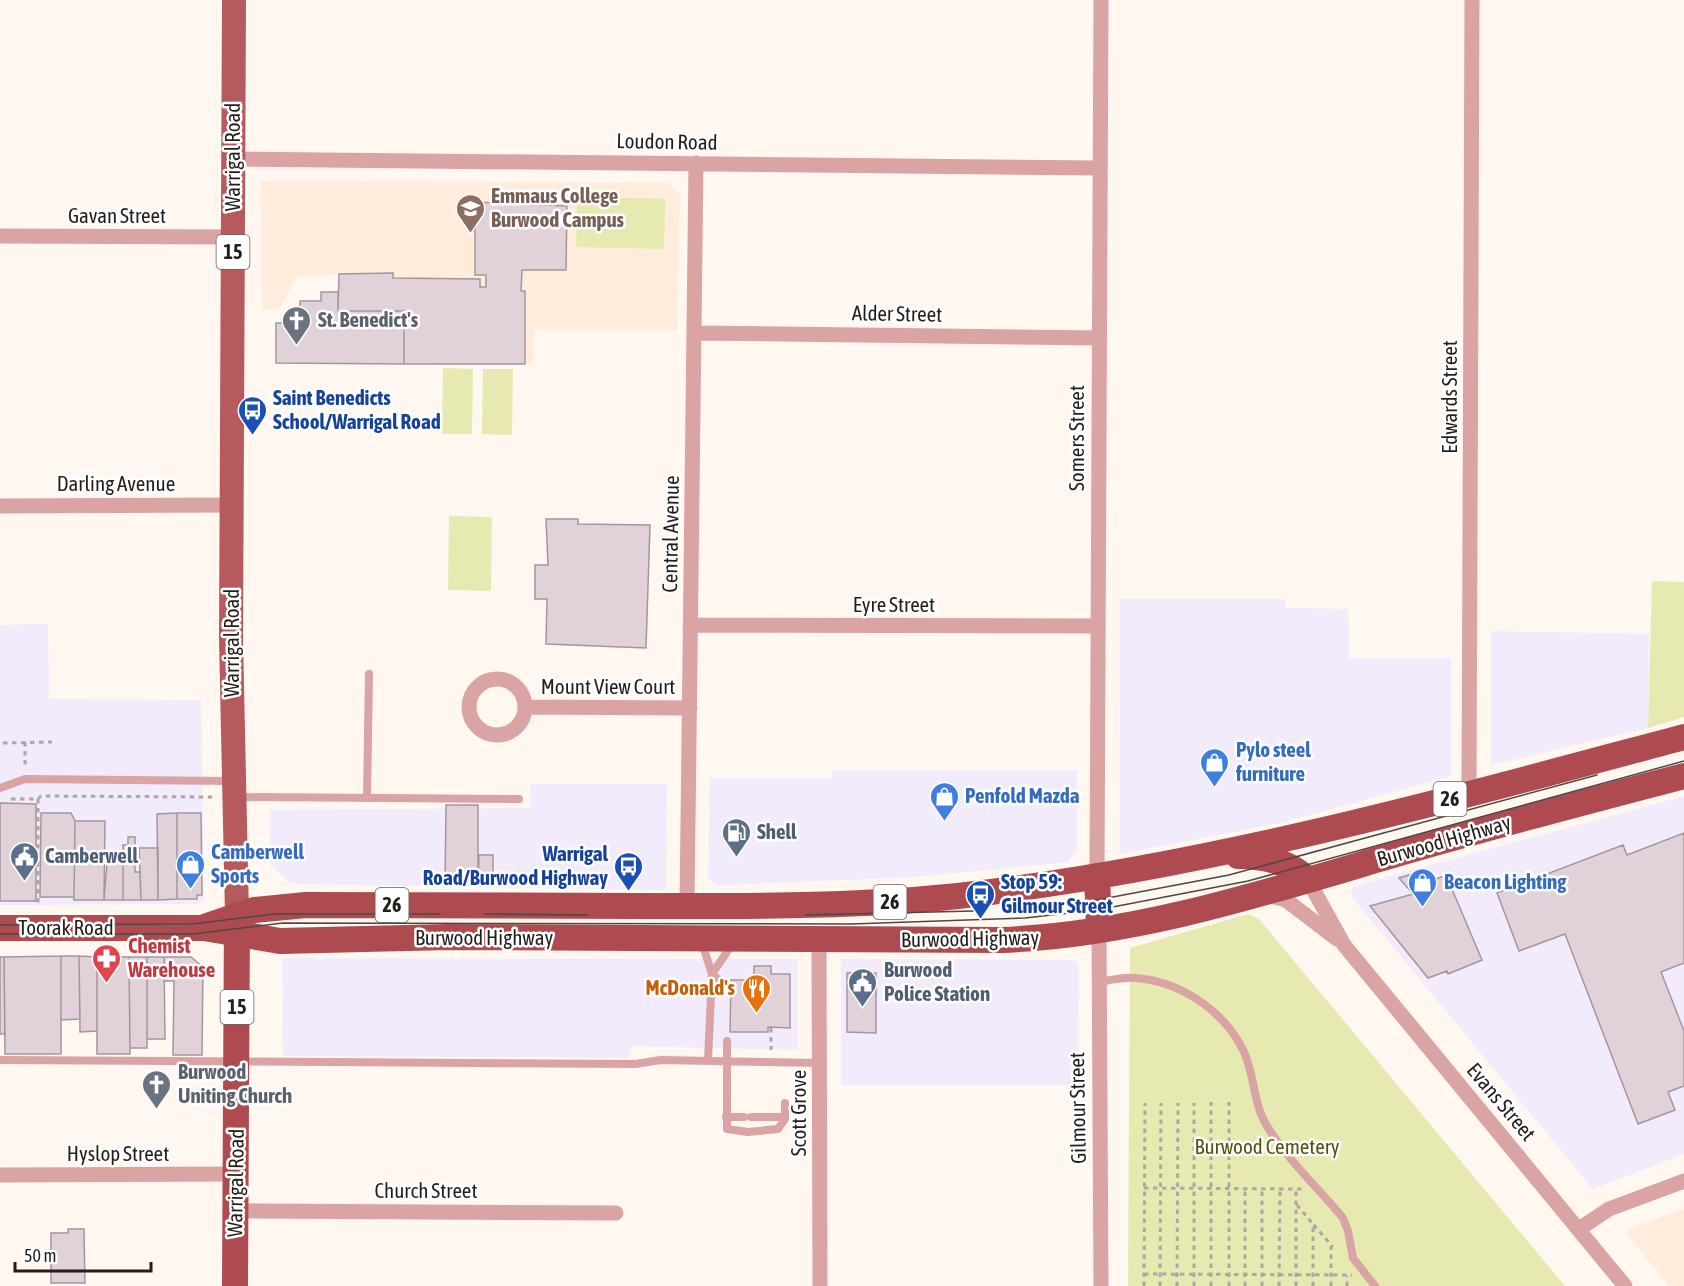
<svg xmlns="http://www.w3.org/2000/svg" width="1684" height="1286" font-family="'Asap Condensed',sans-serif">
  <rect width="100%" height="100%" fill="#fff7f0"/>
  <path fill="#f1ebfc" d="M1120,599H1285L1286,608L1348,609L1349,658H1451V776L1281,823L1120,854Z
    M48,624L49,699L201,700L204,899L199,904L0,905V625Z
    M1491,631L1649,634L1648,728L1491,765Z
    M833,770H1077V849L1068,862L916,877L728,885H716L708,877L710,778H832Z
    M530,784H667L666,890L291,884L270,864V810L531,808Z
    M1684,796V1154L1593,1189L1351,896L1354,886Z
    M282,958L798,959V1050L631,1046L629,1058L283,1056Z
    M841,959L1074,960L1079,964L1078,1085H841Z"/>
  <path fill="#ffecdb" d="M261,181L669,183L680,195L677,330H534V363L404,364L338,311L339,274L297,276L280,308L262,310Z
    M1684,1208V1286H1669L1625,1231Z"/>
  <path fill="#e6eab0" d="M577,197L665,199L664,249L576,247Z
    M443,368L473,369L472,434H442Z
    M483,369H513L512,435L482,434Z
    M449,516L492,517L491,591L448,590Z
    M1652,581L1684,582V717L1648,728Z
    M1248,914L1259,919L1565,1286H1128L1130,948Z"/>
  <path fill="#e1d1d9" stroke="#a5969d" stroke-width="1.5" d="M475,202L567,206L566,270H522L521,291H525V364H404V311H338L339,274L393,273V278L480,279V287H486V275H475Z
    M321,292H338V311H404V364L276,363V323H300V301H321Z
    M546,519H578V524L650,525L646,648L546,644L547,599H535V565H548Z
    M0,803L36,804V901H0Z
    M446,805H478V885H445Z
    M41,813H71L75,821L74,897H40Z
    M177,813H201L202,895H197V899H177Z
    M177,813V899L158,900L157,814Z
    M75,821H105L104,900H74Z
    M1684,833V963L1661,972L1684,1031V1086L1668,1092L1675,1110L1638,1124L1565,934L1519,951L1497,893L1623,845L1627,855Z
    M128,837H135V872H140L141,900H123V845H128Z
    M139,848H158V900H141Z
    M108,851H123V900H104Z
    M479,855H493V886L478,885Z
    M1423,871L1427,883L1446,875L1482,960L1448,974L1447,971L1428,978L1370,906L1413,894L1399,878Z
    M61,956V1054H5L4,957Z
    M61,956H79L80,1019L61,1020Z
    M79,956L97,957V1031L80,1032Z
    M0,957H4L5,1034H0Z
    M97,957H129L130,1054H97Z
    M129,957H147V1048H130Z
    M147,957H164L165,1039H147Z
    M164,957H191L203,967L202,1055H173L174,981H164Z
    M754,966H771V974H790V1028L768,1027V1032H730L731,980H754Z
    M847,973H876V1033L847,1032Z
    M68,1229H84L85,1283H51V1233H68Z"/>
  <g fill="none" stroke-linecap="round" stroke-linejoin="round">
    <path stroke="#aea7a2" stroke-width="3" stroke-dasharray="4.5 4.5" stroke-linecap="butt" d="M25,742V767
      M3,743L52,742
      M11,799H38V906
      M38,799L41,796L215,797
      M771,1028V1050
      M1144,1188L1302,1189
      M1297,1205L1313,1224
      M1144,1274L1352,1275
      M1144,1286L1145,1103
      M1160,1286L1161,1103
      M1177,1286L1178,1103
      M1194,1286V1103
      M1211,1286V1102
      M1229,1286V1102
      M1245,1286V1189
      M1262,1286V1189
      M1279,1286L1280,1189
      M1296,1286V1189
      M1313,1286V1224L1333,1247
      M1331,1286V1246
      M1347,1286V1276"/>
    <path stroke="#d9a4a3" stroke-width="8" d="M0,788L25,779L231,781
      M237,797L519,799
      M367,798L369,674
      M702,943L712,974L708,1060
      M712,974L733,943
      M712,974L725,985
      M1099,982C1111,980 1123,977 1135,978C1180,981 1225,1011 1244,1052C1255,1076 1253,1104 1267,1126C1287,1159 1318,1188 1343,1218L1348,1231L1353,1258L1375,1286
      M727,1041V1129L748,1132L778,1129L785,1119V1103
      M0,1060L635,1064L661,1060L819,1063
      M726,1117H744
      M751,1117H785"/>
    <path stroke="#d9a4a3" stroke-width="15" d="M233,159L1100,168
      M0,236L233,237
      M695,333L1099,338
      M0,506L233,505
      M690,625L1097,626
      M469 707a28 28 0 1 1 56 0a28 28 0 1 1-56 0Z
      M525,707L690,708
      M1469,795L1472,0
      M1097,876L1101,0
      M1308,880L1344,945L1625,1286
      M1267,895L1286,900L1337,939
      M687,906L696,163
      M1099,929L1101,1286
      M819,940L820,1286
      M0,1175L237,1174
      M236,1211L616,1213
      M1579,1229L1609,1209L1684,1181"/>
    <path stroke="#b65a5d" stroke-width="24" d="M234,0L231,639L237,915"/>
    <path stroke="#ae4b50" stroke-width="26" d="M1238,856C1263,856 1290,862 1308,880
      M1097,876L1099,929
      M207,926L254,910L306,905C418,905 530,905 643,906C748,906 853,907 958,896C1205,868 1444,801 1684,737
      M0,928H204L280,941L449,937L1002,940C1133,935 1261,894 1386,857C1485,828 1584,802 1684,776
      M235,1286L237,915"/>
    <path stroke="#4e4844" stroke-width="1.5" d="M1043,907L1097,900L1229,875L1597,775
      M485,914L587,915
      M806,915L974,911
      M0,925L192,924L274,914H440
      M0,934H193L283,923L851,924L1025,918L1097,910L1248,881L1684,761"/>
  </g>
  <defs>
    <symbol id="school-pin" viewBox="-11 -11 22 30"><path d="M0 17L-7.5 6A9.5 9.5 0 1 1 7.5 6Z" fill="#8d6e63" stroke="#fff"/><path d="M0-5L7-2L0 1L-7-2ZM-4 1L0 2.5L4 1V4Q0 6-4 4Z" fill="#fff"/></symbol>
    <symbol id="church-pin" viewBox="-11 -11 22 30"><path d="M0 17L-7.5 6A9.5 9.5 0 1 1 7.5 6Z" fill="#6b7280" stroke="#fff"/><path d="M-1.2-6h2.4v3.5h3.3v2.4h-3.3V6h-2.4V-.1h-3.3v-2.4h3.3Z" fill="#fff"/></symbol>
    <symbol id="bus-pin" viewBox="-11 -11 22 30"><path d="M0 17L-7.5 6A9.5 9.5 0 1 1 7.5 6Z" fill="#1a4fb4" stroke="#fff"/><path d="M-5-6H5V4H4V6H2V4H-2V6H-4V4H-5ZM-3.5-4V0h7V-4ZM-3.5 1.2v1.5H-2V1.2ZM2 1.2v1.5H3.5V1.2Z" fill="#fff"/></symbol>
    <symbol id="shop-pin" viewBox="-11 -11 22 30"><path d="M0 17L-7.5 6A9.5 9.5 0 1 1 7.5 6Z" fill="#3f7fe0" stroke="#fff"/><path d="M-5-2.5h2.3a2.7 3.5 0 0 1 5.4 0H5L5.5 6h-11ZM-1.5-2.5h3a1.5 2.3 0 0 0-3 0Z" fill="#fff"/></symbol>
    <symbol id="fuel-pin" viewBox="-11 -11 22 30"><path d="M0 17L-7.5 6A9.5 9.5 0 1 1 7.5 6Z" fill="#5c6f8a" stroke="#fff"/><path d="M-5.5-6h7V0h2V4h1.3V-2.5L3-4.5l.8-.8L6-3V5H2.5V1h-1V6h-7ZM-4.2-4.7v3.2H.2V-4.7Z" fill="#fff"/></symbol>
    <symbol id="civic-pin" viewBox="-11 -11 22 30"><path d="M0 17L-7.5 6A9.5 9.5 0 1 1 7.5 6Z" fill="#5c6f8a" stroke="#fff"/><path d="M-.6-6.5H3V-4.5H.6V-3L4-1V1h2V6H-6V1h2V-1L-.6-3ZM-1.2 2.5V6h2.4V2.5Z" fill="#fff"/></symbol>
    <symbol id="pharmacy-pin" viewBox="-11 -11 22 30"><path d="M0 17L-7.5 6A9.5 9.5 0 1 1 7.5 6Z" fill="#e0444e" stroke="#fff"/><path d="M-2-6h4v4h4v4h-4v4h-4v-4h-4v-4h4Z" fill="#fff"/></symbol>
    <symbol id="restaurant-pin" viewBox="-11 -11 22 30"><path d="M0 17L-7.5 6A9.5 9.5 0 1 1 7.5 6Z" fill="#e8710a" stroke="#fff"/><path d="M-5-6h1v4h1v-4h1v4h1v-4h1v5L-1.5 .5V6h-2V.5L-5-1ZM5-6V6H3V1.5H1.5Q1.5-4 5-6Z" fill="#fff"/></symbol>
  </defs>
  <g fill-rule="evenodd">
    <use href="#school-pin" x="454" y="192" width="33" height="45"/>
    <use href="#church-pin" x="280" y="304" width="33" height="45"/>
    <use href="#bus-pin" x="236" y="394" width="33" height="45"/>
    <use href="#shop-pin" x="1198" y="746" width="33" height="45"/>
    <use href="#shop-pin" x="928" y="780" width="33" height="45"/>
    <use href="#fuel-pin" x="720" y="816" width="33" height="45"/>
    <use href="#civic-pin" x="8" y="840" width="33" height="45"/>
    <use href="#shop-pin" x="174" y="848" width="33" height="45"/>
    <use href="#bus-pin" x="612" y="850" width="33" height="45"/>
    <use href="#shop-pin" x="1406" y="866" width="33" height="45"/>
    <use href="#bus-pin" x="964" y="878" width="33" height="45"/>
    <use href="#pharmacy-pin" x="90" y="942" width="33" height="45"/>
    <use href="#civic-pin" x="846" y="966" width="33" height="45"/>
    <use href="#restaurant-pin" x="740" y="972" width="33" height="45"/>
    <use href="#church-pin" x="140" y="1068" width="33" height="45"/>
  </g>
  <g text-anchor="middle" stroke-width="5" stroke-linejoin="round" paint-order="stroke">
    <g fill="#fff" stroke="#65625f" stroke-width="1.5">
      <rect x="216.5" y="235" width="33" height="34" rx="4.5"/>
      <rect x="1433.5" y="782" width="33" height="34" rx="4.5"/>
      <rect x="873.5" y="885" width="33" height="34" rx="4.5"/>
      <rect x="375.5" y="888" width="33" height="34" rx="4.5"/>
      <rect x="220.5" y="990" width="33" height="34" rx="4.5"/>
    </g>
    <g font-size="20" font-weight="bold" fill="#231e1a">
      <text x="233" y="259">15</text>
      <text x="1450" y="806">26</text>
      <text x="890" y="909">26</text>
      <text x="392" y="912">26</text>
      <text x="237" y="1014">15</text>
    </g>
    <g font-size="21" fill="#231e1a" stroke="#fff">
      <text transform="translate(667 142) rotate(1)" y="7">Loudon Road</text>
      <text transform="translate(233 157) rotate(-90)" y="7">Warrigal Road</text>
      <text x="117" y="223">Gavan Street</text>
      <text transform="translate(897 314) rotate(1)" y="7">Alder Street</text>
      <text transform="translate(1450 397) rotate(-90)" y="7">Edwards Street</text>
      <text transform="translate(1077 438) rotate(-90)" y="7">Somers Street</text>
      <text x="116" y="491">Darling Avenue</text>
      <text transform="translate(671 534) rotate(-89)" y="7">Central Avenue</text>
      <text x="894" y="612">Eyre Street</text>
      <text transform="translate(232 643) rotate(-90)" y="7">Warrigal Road</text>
      <text x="608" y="694">Mount View Court</text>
      <text transform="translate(1444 841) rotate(-16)" y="7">Burwood Highway</text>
      <text x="66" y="935">Toorak Road</text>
      <text x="484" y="945">Burwood Highway</text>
      <text transform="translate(970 939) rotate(-1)" y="7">Burwood Highway</text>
      <text transform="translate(1501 1102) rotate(50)" y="7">Evans Street</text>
      <text transform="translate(1078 1108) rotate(-91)" y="7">Gilmour Street</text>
      <text transform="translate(799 1113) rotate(-90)" y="7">Scott Grove</text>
      <text x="118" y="1161">Hyslop Street</text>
      <text transform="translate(236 1183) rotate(-89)" y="7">Warrigal Road</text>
      <text x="426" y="1198">Church Street</text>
    </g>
    <g font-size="21" font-weight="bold" fill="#785e54" stroke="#fff" text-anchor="start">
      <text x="491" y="203">Emmaus College<tspan x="491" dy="24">Burwood Campus</tspan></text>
    </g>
    <g font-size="21" font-weight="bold" fill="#5b616d" stroke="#fff" text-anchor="start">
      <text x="318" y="327">St. Benedict's</text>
      <text x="178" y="1079">Burwood<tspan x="178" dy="24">Uniting Church</tspan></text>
    </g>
    <g font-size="21" font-weight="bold" fill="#164399" stroke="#fff" text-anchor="start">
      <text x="273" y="405">Saint Benedicts<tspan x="273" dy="24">School/Warrigal Road</tspan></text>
      <text x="608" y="861" text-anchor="end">Warrigal<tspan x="608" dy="24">Road/Burwood Highway</tspan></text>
      <text x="1001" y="889">Stop 59:<tspan x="1001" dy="24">Gilmour Street</tspan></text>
    </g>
    <g font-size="21" font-weight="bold" fill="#366cbe" stroke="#fff" text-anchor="start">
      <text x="1236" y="757">Pylo steel<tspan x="1236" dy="24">furniture</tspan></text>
      <text x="965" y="803">Penfold Mazda</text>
      <text x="211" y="859">Camberwell<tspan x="211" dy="24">Sports</tspan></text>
      <text x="1444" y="889">Beacon Lighting</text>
    </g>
    <g font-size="21" font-weight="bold" fill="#4e5e75" stroke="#fff" text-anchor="start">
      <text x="757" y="839">Shell</text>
      <text x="45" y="863">Camberwell</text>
      <text x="884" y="977">Burwood<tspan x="884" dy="24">Police Station</tspan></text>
    </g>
    <g font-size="21" font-weight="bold" fill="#be3a42" stroke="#fff" text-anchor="start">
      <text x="128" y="953">Chemist<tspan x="128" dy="24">Warehouse</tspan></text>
    </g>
    <g font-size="21" font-weight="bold" fill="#c56008" stroke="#fff" text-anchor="end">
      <text x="735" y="995">McDonald's</text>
    </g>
    <g font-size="21" fill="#52540d" stroke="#fff">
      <text x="1267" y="1154">Burwood Cemetery</text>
    </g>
  </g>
  <path d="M15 1262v9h136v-9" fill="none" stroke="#231e1a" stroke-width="3"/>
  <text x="24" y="1262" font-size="18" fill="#231e1a" stroke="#ffffff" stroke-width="4.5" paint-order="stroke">50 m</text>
</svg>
